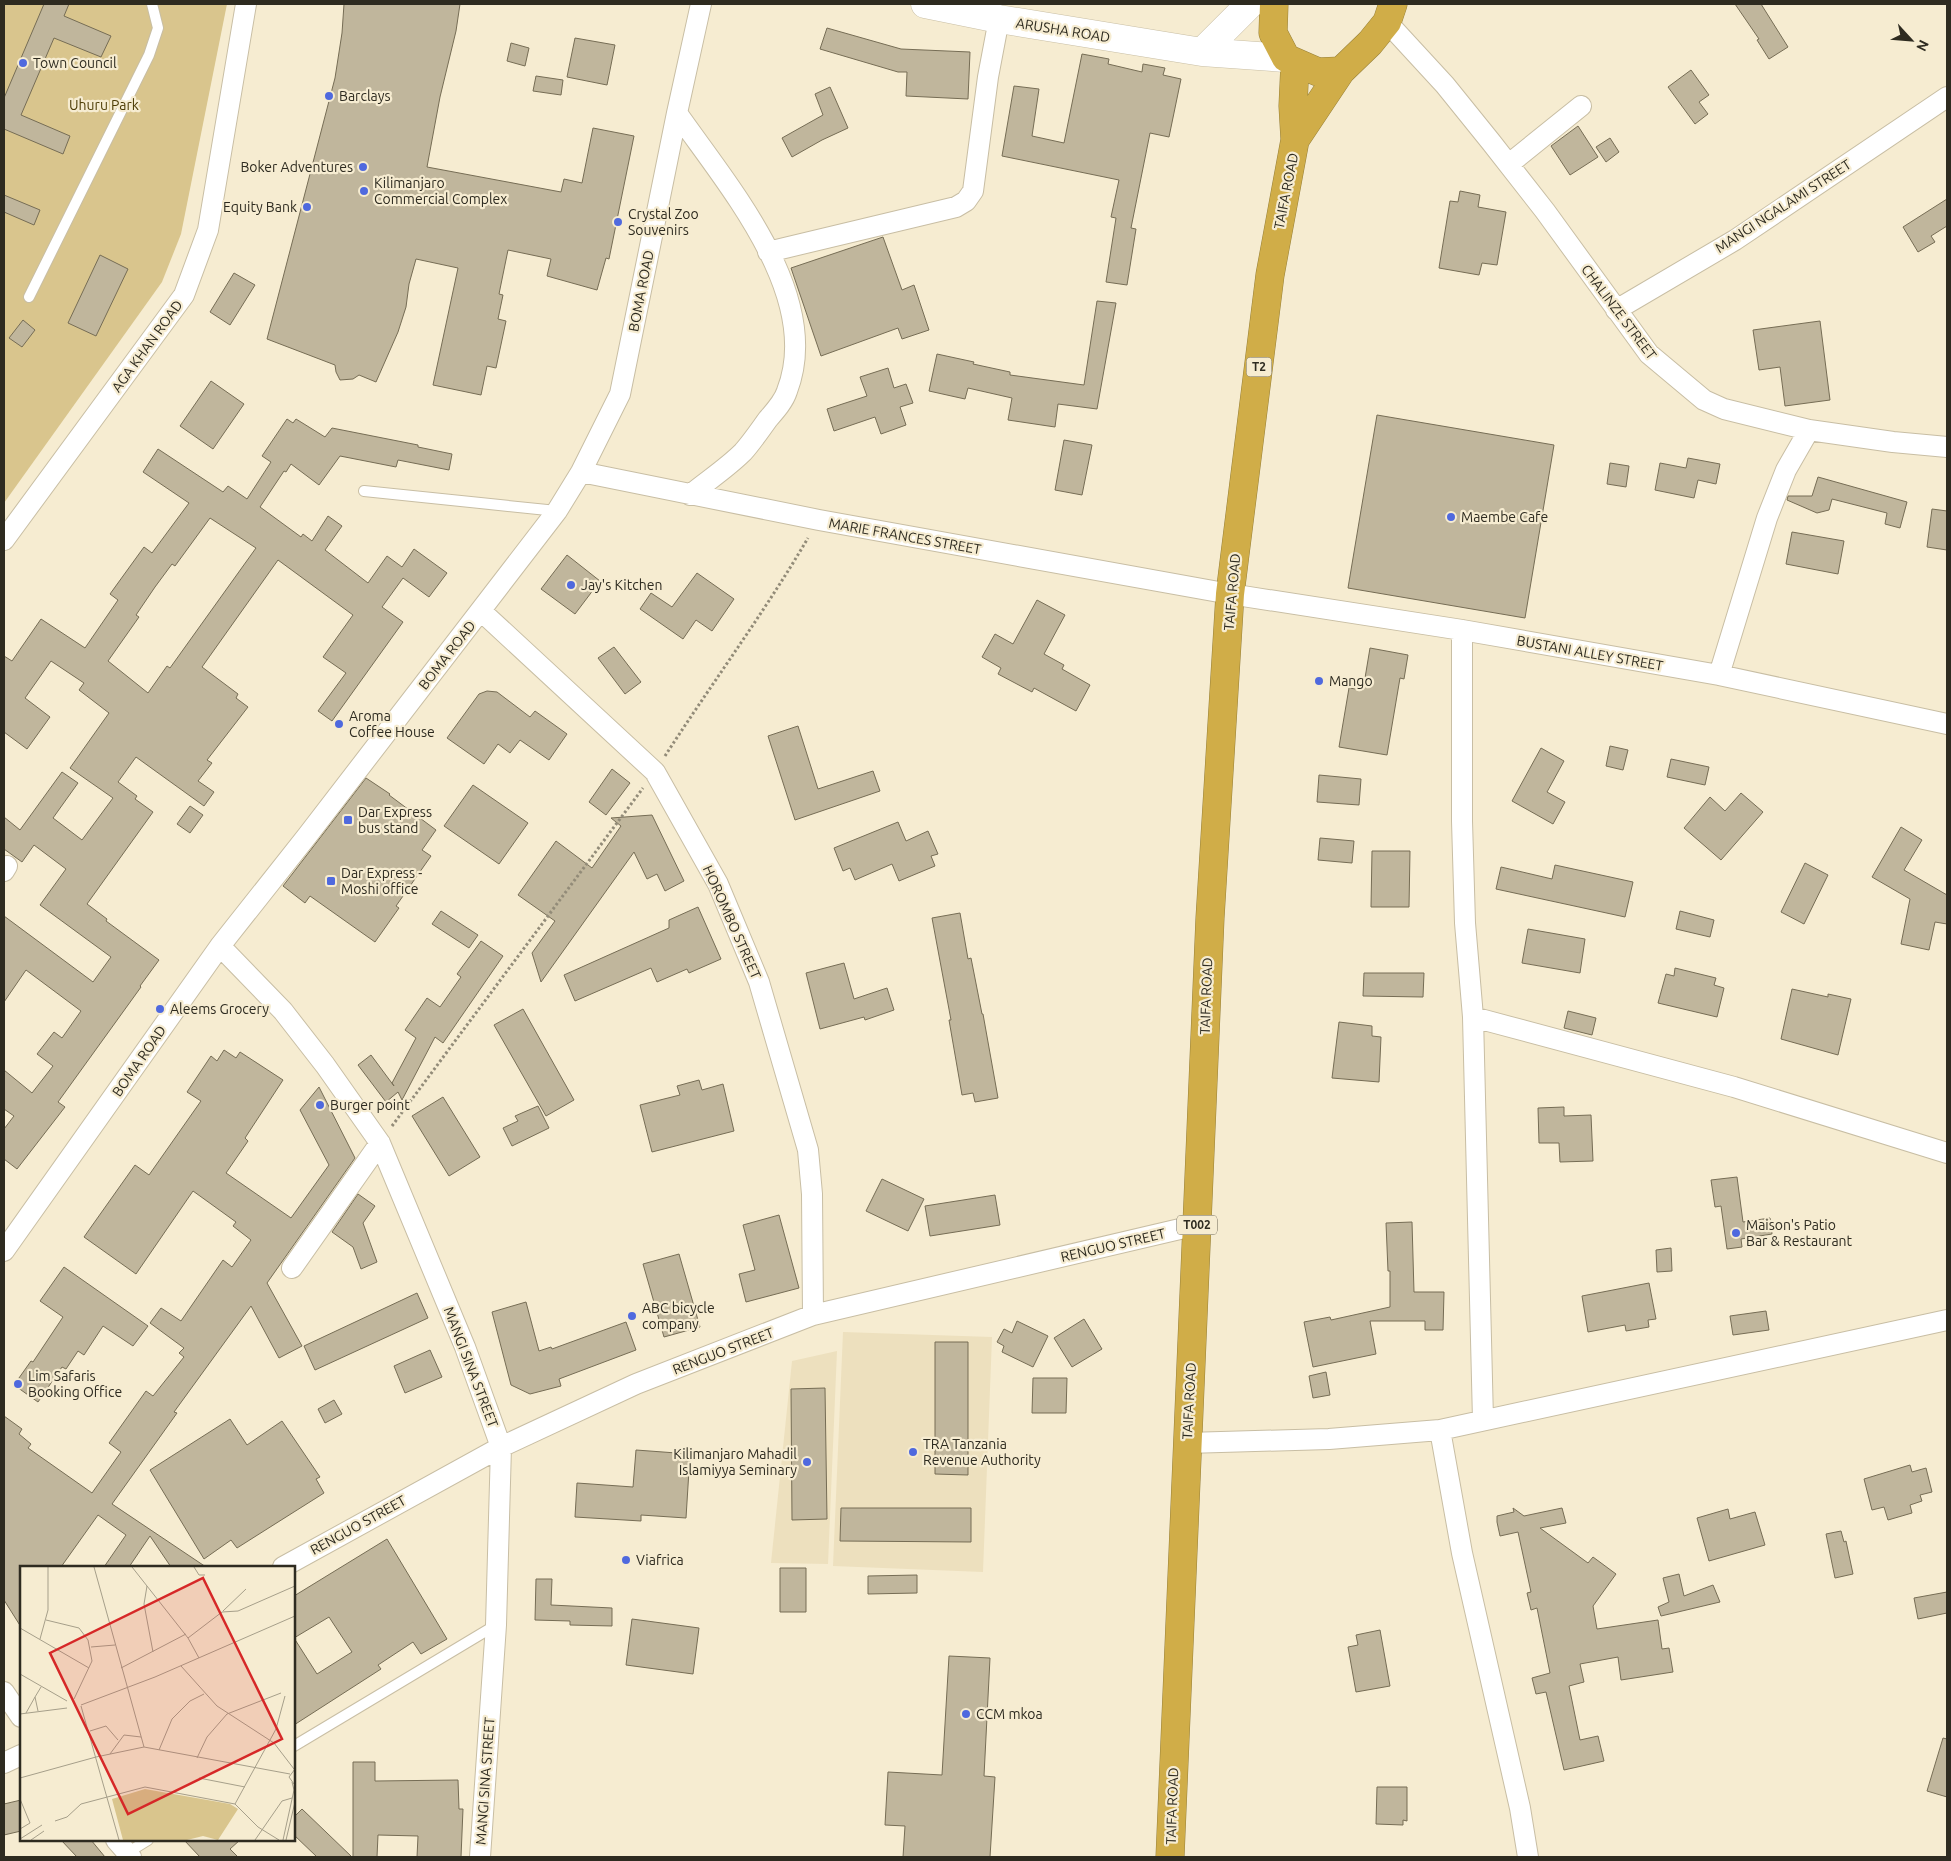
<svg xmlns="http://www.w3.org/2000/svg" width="1951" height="1861" font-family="Ubuntu,sans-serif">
  <rect width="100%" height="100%" fill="#f6ecd1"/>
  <path fill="#ede0be" d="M843,1332L992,1337L983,1572L833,1566Z
    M837,1351L828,1564L771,1563L792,1361Z"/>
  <path fill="#d9c58d" d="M4,4H227L181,234L162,282L4,503Z"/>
  <path fill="#c0b69c" stroke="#766d55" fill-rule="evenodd" d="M44,4H69L64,16L111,36L101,57L54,38L21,115L70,136L63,154L4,129V98Z
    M344,4H460L456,31L440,97L427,167L561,192L564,179L582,183L593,128L634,136L609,259L606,258L597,290L547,276L551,259L508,250L499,294L503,295L498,319L506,321L496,368L487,366L481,395L433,385L458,268L416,259L409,284L406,307L398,332L376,382L359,375L353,379L340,380L336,372L335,365L267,339L335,78L342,33Z
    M1735,4H1761L1788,47L1769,59L1757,40L1759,39Z
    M827,28L901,49L970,52L968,99L906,96L907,72H898L820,49Z
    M575,38L615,45L607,85L567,77Z
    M511,43L529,48L525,66L507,61Z
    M1082,54L1109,59L1108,64L1142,72L1143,64L1165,68L1163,75L1181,79L1169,137L1150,133L1131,228L1136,229L1127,285L1106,282L1116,218L1111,217L1119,180L1002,156L1014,86L1039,89L1032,136L1064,143Z
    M1691,70L1709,95L1699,102L1708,114L1695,124L1668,87Z
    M536,76L563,80L561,95L533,91Z
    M830,87L848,128L822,140L792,157L782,138L823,115L815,94Z
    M1578,126L1598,157L1570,175L1551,146Z
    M1610,138L1619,152L1606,162L1596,147Z
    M1460,191L1480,195L1478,207L1506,212L1497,265L1482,263L1479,275L1439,268L1450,201L1458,202Z
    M4,195L40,210L34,225L4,212Z
    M1947,199V226L1931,236L1935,242L1918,252L1903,227Z
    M883,237L902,290L914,285L929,330L902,339L898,328L821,356L791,268Z
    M100,255L128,269L96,336L68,323Z
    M234,273L255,285L230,325L210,312Z
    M1097,301L1116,303L1097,409L1058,404L1055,427L1008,420L1012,398L968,388L965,399L929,391L937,354L974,362L973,364L1010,372V375L1084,385Z
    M23,320L35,330L22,347L9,338Z
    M1820,321L1830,400L1785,406L1780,367L1759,370L1753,330Z
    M888,368L894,388L906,384L913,403L900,407L906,425L881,434L875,417L834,431L827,409L867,396L860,377Z
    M211,381L244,404L213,449L180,426Z
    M1377,415L1554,445L1525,618L1348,588Z
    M287,419L293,423L296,419L325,437L332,428L418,445V447L452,454L449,470L398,460L396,467L340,456L319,485L291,464L286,472L284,471L260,507L301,537L303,534L312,541L328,516L342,526L325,550L368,583L387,556L402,567L414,549L447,573L429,597L403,578L382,607L403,622L332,721L318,711L346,673L323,657L353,615L278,560L202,667L238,694L236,698L248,707L207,760L212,763L198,781L214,792L204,806L136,757L118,782L137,796L135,799L153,812L87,904L107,919L106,921L159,960L140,986L141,987L58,1102L65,1107L17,1169L4,1159V1129L14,1116L4,1109V1070L32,1093L53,1066L37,1054L54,1032L62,1038L81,1011L26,970L4,1002V916L93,982L111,957L40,905L66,869L34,845L22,862L4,849V817L20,830L62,772L78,783L53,818L82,840L113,798L70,768L109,713L79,690L84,683L51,661L25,698L50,717L27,749L4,732V656L12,661L41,619L85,648L118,600L110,594L144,547L152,553L189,503L143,472L158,449L223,492L228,486L247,499L271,462L262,456ZM210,518L256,548L170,668L167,666L148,693L108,661L139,617L136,615L155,587L172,564L175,566Z
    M1064,440L1092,445L1082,495L1055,490Z
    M1688,458L1720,464L1716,484L1698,480L1694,498L1655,490L1660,463L1686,468Z
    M1610,463L1629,466L1626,487L1607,484Z
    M1818,477L1907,502L1900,528L1885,524L1887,513L1832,499L1829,510L1817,513L1787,500L1788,496H1812Z
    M1932,509L1947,511V550L1927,547Z
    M1792,532L1844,541L1838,574L1786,564Z
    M567,555L600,581L575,614L541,589Z
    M697,573L734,599L712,631L696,620L683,639L640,609L651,593L672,607Z
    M1037,600L1065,615L1044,654L1064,665L1062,669L1090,685L1076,711L1034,688L1032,692L998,674L1001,668L982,657L995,634L1013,644Z
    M614,647L641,682L625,694L598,658Z
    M1370,648L1408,655L1404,679L1400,678L1387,755L1339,747L1349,688L1363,690Z
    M487,691L497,692L530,717L535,711L567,734L549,760L520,740L510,753L498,744L484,764L447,738L479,694Z
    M798,726L818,789L873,771L880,791L795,820L768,736Z
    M1610,746L1628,750L1623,770L1606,766Z
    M1541,748L1564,761L1547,792L1565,802L1553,824L1512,801Z
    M1671,759L1709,767L1705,785L1667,777Z
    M612,769L630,783L606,815L589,802Z
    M1319,775L1361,779L1359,805L1317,802Z
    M366,778L390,794L389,795L436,830L422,850L431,856L396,906L399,908L375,942L310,896L305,903L283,886Z
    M473,785L528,823L499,864L444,826Z
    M1741,793L1763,812L1721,860L1684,828L1710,797L1725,811Z
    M190,806L203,815L190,833L177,824Z
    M652,815L684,881L665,891L657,874L647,879L634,852L541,982L532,953L555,921L518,895L556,841L592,868L621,826L611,818Z
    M898,822L906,841L928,831L938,854L931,856L935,866L899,881L892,864L855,880L850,868L843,871L834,848Z
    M1901,827L1922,840L1904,870L1947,895V924L1935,922L1929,950L1901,944L1910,899L1872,877Z
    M1320,838L1354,841L1352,863L1318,860Z
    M1372,851H1410L1409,907H1371Z
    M1805,863L1828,875L1804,924L1781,912Z
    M1555,865L1633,882L1625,917L1496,889L1501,867L1552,879Z
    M698,907L721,959L689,973L687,969L657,982L651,968L575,1001L564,975L669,928V920Z
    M441,911L478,935L469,948L432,924Z
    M1680,911L1714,920L1710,937L1676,929Z
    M960,913L968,959L971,958L982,1014H983L998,1098L975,1102L973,1093L962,1095L949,1020H951L932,918Z
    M1528,929L1585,939L1580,973L1522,963Z
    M481,941L503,956L443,1043L435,1037L402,1100L398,1092L386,1102L358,1065L371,1055L394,1086L392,1083L416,1038L405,1030L427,998L440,1007L461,977L457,974Z
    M844,963L854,999L887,988L894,1010L865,1020L864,1017L820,1029L806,973Z
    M1675,968L1716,978L1714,985L1724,988L1717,1017L1658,1003L1666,974L1674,976Z
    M1364,973H1424L1423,997L1363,996Z
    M1792,989L1828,997V994L1851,999L1838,1055L1781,1039Z
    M523,1009L574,1100L546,1116L494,1025Z
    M1568,1011L1596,1018L1592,1035L1564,1028Z
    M1339,1022L1372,1026V1036L1381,1037L1379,1082L1332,1078Z
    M224,1050L236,1058L240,1052L283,1080L245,1138L248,1141L226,1173L291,1218L329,1165L300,1110L319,1087L355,1158L267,1283L302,1346L279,1358L251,1306L174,1412L177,1413L112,1504L206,1567H171L150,1536L129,1567H104L126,1535L98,1515L61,1567H21V1627L4,1600V1416L22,1429L19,1434L31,1444L28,1448L92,1493L121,1452L109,1443L146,1391L153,1396L184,1357L179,1353L184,1348L150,1323L161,1308L181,1321L223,1260L232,1267L251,1240L233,1226L236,1222L193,1191L136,1274L84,1237L135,1165L149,1175L201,1101L187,1092L211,1056L217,1061Z
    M699,1080L702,1090L723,1084L734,1131L652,1152L640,1105L680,1095L677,1086Z
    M443,1097L480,1157L449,1176L412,1116Z
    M538,1106L549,1128L512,1146L503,1128L518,1121L515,1116Z
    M1564,1107V1116L1591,1115L1593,1161L1560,1162L1559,1143H1539L1538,1108Z
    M1737,1177L1743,1222L1770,1218L1772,1234L1741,1239L1742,1247L1727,1249L1721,1206L1715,1207L1711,1180Z
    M882,1179L924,1199L908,1231L866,1211Z
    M358,1194L375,1206L363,1223L377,1262L361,1269L353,1247L332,1232Z
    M995,1195L1000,1225L930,1236L925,1206Z
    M779,1215L799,1288L746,1302L739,1274L755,1270L743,1225Z
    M1412,1222L1414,1292H1444L1443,1330H1425V1321H1370L1376,1354L1313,1367L1304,1322L1330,1317L1331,1320L1390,1307V1271H1388L1386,1223Z
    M1671,1248L1672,1271L1657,1272L1656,1250Z
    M679,1254L700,1327L664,1337L643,1264Z
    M64,1267L148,1326L133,1346L103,1326L84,1355L78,1351L66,1369L62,1367L38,1402L14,1385L31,1361L33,1362L63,1317L40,1301Z
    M1649,1283L1656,1319L1648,1320L1649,1327L1626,1331L1625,1325L1588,1332L1582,1296Z
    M417,1293L428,1318L315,1370L304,1346Z
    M526,1302L539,1351L551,1347L552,1349L626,1322L636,1350L559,1379L561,1386L530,1394L511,1385L492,1312Z
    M1766,1311L1769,1330L1733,1335L1730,1316Z
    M1084,1319L1102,1349L1072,1367L1054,1338Z
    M1017,1321L1048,1336L1033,1367L1002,1352L1004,1346L997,1342L1004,1329L1012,1333Z
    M935,1342H968V1475L935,1474Z
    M430,1350L442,1377L405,1393L394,1366Z
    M1326,1372L1330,1395L1313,1398L1309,1376Z
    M1033,1378H1067L1066,1413H1032Z
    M825,1388L827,1519L792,1520L791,1389Z
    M334,1400L342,1414L325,1423L318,1409Z
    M230,1419L247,1445L282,1421L320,1477L316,1479L324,1493L237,1548L231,1540L204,1559L150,1470Z
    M636,1450L690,1454L686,1518L641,1515V1521L575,1517L577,1483L633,1487Z
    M1910,1465L1912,1472L1926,1468L1932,1492L1920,1495L1922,1501L1910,1505L1912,1513L1888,1520L1884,1507L1872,1510L1864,1479Z
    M841,1508H971V1542L840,1541Z
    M1513,1508L1524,1516L1562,1508L1566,1523L1540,1528L1588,1563L1593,1557L1616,1574L1593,1606L1597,1629L1658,1620L1662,1649L1669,1648L1673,1672L1621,1680L1618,1657L1580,1664L1584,1682L1569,1686L1580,1740L1598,1736L1604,1761L1564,1770L1546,1692L1536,1694L1532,1678L1550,1673L1537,1608L1531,1610L1527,1593L1531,1592L1518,1532L1500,1536L1497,1522V1516L1514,1512Z
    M1728,1509L1730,1519L1755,1512L1765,1545L1709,1561L1697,1518Z
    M1841,1531L1844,1542L1846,1541L1853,1574L1835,1578L1826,1534Z
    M387,1539L447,1639L421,1654L413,1642L378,1665L381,1669L294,1725V1638L317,1674L352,1652L329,1617L294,1638V1596Z
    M780,1568H806V1612H780Z
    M1679,1574L1684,1596L1713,1585L1720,1602L1661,1616L1658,1607L1669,1602L1663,1578Z
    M917,1575V1593L868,1594V1576Z
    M536,1579H552L551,1605L612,1608V1626L570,1625V1621L535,1620Z
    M1947,1592V1613L1918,1619L1914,1598Z
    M632,1619L699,1628L693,1674L626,1665Z
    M1380,1630L1390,1686L1356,1692L1348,1647L1358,1645L1356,1635Z
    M949,1656L990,1658L984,1776L995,1777L990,1857H903L905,1826L885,1825L888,1772L942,1775Z
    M1943,1738L1947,1739V1797L1927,1791Z
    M353,1762H375V1781L458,1780L459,1809H463L461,1857H417L418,1836L378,1835L377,1857H353Z
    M1377,1787H1407V1821L1403,1820V1825L1376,1824Z
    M21,1800V1831L4,1835V1804Z
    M302,1809L352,1857H317L294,1835V1817Z
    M61,1840H91L105,1857H77Z
    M184,1840H240L230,1849L238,1857H200Z"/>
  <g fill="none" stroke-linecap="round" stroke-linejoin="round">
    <defs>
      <path id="lane" d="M29,297L149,55L158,28L152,4
        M364,491L557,511
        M294,1746L496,1625
        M127,1853L148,1840"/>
      <path id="street" d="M1387,22L1445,85L1491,142L1545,211L1649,354L1704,400L1724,409L1809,430L1893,442L1947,447
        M677,113C727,185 824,296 787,391C784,401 775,411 768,419C760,430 752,442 743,452C727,468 707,481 690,495
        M1509,164L1581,106
        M768,252L956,207L966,201L973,191L988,77L999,19
        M1616,310L1735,240L1947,97
        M581,472L819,520L1230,594L1462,630L1719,675L1947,724
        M4,540L184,295L208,230L246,4
        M481,611L655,772L718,884L759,982L808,1150L812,1194L813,1315
        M1462,630V821L1465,923L1473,1017L1483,1420
        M1719,675L1767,518L1786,470L1809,430
        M4,871L7,866
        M220,946L283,1011L325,1065L380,1143L465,1347L501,1447L496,1625L480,1857
        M1473,1017L1734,1087L1947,1153
        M4,1251L220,946L307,836L557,511L581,472L620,394L677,113L701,4
        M292,1268L380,1143
        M1440,1430L1462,1553L1520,1808L1528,1857
        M1187,1443L1329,1439L1440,1430L1947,1320
        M283,1567L501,1447L636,1384L813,1315L1197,1225
        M4,1692L21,1717
        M4,1763L21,1755
        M116,1840L131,1857"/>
      <path id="secondary" d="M925,4L999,19L1202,52L1286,58
        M1202,52L1250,4"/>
      <path id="highway" d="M1274,4L1273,33L1286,58L1318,72L1341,71L1370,43L1387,22L1393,4
        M1295,140L1341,71
        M1170,1857L1210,918L1230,594L1270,275L1295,140L1293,106L1295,63"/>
    </defs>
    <use href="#lane" stroke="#c8bea4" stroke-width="12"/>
    <use href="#street" stroke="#c8bea4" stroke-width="22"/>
    <use href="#secondary" stroke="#c8bea4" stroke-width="29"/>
    <use href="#highway" stroke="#97803a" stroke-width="29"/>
    <path stroke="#928b78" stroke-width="3" stroke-dasharray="2.5 2.5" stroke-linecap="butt" d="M665,756C712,683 764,613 808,538
      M392,1126L643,788"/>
    <use href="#lane" stroke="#fff" stroke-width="10"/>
    <use href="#street" stroke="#fff" stroke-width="20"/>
    <use href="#secondary" stroke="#fff" stroke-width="28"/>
    <use href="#highway" stroke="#d0ad48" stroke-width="28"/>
  </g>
  <g fill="#4f69de" stroke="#f6ecd1" stroke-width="2">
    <circle cx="23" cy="63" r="5"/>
    <circle cx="329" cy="96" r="5"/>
    <circle cx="363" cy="167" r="5"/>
    <circle cx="364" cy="191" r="5"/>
    <circle cx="307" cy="207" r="5"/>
    <circle cx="618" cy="222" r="5"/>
    <circle cx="1451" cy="517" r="5"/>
    <circle cx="571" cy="585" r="5"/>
    <circle cx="1319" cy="681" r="5"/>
    <circle cx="339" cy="724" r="5"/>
    <rect x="343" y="815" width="10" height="10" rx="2.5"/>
    <rect x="326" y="876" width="10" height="10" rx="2.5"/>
    <circle cx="160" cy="1009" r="5"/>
    <circle cx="320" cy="1105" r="5"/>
    <circle cx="1736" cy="1233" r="5"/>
    <circle cx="632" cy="1316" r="5"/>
    <circle cx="18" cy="1384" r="5"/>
    <circle cx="913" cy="1452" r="5"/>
    <circle cx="807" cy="1462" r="5"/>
    <circle cx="626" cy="1560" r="5"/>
    <circle cx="966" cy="1714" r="5"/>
  </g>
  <g text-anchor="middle" stroke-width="4.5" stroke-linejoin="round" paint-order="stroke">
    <g fill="#f6ecd1" stroke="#6a6555" stroke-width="1">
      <rect x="1246.5" y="357.5" width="25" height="19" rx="4"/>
      <rect x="1177" y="1215.5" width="40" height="19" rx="4"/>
    </g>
    <g font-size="12" font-weight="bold" fill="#2e2b20">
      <text x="1259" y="371">T2</text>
      <text x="1197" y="1229">T002</text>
    </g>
    <g font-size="14" fill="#2e2b20" stroke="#f6ecd1">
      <text transform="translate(1063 30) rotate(9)" y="5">ARUSHA ROAD</text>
      <text transform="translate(1286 191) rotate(-79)" y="5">TAIFA ROAD</text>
      <text transform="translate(1783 206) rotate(-33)" y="5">MANGI NGALAMI STREET</text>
      <text transform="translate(641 291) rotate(-79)" y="5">BOMA ROAD</text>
      <text transform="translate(1619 312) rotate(53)" y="5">CHALINZE STREET</text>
      <text transform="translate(147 346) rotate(-54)" y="5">AGA KHAN ROAD</text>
      <text transform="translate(905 536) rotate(10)" y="5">MARIE FRANCES STREET</text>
      <text transform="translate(1232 592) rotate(-85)" y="5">TAIFA ROAD</text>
      <text transform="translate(1590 653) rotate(10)" y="5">BUSTANI ALLEY STREET</text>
      <text transform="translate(447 655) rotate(-52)" y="5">BOMA ROAD</text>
      <text transform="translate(732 922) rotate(66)" y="5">HOROMBO STREET</text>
      <text transform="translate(1206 996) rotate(-88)" y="5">TAIFA ROAD</text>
      <text transform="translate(139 1061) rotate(-55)" y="5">BOMA ROAD</text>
      <text transform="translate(1113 1245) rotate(-13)" y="5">RENGUO STREET</text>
      <text transform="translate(723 1351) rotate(-21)" y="5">RENGUO STREET</text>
      <text transform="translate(471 1367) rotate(69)" y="5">MANGI SINA STREET</text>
      <text transform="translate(1189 1401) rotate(-87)" y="5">TAIFA ROAD</text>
      <text transform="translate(358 1525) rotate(-29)" y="5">RENGUO STREET</text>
      <text transform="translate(485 1781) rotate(-86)" y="5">MANGI SINA STREET</text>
      <text transform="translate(1172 1806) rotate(-88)" y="5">TAIFA ROAD</text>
    </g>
    <g font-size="14" fill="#2e2b20" stroke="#f6ecd1" text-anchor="start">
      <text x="33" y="68">Town Council</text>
      <text x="339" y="101">Barclays</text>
      <text x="353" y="172" text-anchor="end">Boker Adventures</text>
      <text x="374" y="188">Kilimanjaro<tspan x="374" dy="16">Commercial Complex</tspan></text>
      <text x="297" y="212" text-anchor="end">Equity Bank</text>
      <text x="628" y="219">Crystal Zoo<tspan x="628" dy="16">Souvenirs</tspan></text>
      <text x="1461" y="522">Maembe Cafe</text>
      <text x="581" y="590">Jay's Kitchen</text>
      <text x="1329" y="686">Mango</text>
      <text x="349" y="721">Aroma<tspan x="349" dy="16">Coffee House</tspan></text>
      <text x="358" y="817">Dar Express<tspan x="358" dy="16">bus stand</tspan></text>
      <text x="341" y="878">Dar Express -<tspan x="341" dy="16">Moshi office</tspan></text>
      <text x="170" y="1014">Aleems Grocery</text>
      <text x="330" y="1110">Burger point</text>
      <text x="1746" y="1230">Maison's Patio<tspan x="1746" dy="16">Bar &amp; Restaurant</tspan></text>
      <text x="642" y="1313">ABC bicycle<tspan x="642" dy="16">company</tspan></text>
      <text x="28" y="1381">Lim Safaris<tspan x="28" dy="16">Booking Office</tspan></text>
      <text x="923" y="1449">TRA Tanzania<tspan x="923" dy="16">Revenue Authority</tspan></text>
      <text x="797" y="1459" text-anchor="end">Kilimanjaro Mahadil<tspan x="797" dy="16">Islamiyya Seminary</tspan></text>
      <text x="636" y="1565">Viafrica</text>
      <text x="976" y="1719">CCM mkoa</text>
    </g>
    <g font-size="14" fill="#4d3c05" stroke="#f6ecd1">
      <text x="104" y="110">Uhuru Park</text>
    </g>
  </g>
  <g transform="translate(20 1566)">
    <rect width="275" height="275" fill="#f6ecd1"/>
    <path d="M125,223L210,238L218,243L198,274L183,270L167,274H103L92,233Z" fill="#d9c58d"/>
    <path fill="none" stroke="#a69f8a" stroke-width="1" d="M74,1L124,181M112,1L168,72L179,92M174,1L179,9H185M127,20L124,38L133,86M203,45L226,23M26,54L59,62L68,74L72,95L54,133M0,62L69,102M168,72L202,46L218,45L275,20M20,73L28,44V1M71,81L95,79M161,100L197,140L254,177L274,203M101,102L166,68M0,108L47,135M61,139L135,111L275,50M61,140L99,274M18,145L15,131L21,121M6,147L15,131M0,148L47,142M70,165L86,160L98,174M139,184L152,153L170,135L184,128M90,188L104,169L121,171M76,191L124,181L270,208M177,192L187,171L207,148L261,127M0,212L76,191M179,212L225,221M274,218L269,211L275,203M0,233L10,257L0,263M215,238L256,163L265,130M35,255L47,251L61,238L125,221L215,238L238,261L259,274M0,273L22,259M11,274L24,265M235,274L262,235L272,232M263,274L274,224L272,216M266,274L275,236"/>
    <path fill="#d62828" fill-opacity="0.15" stroke="#d62828" stroke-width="2.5" d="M183,12L262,173L108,248L30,87Z"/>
    <rect width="275" height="275" fill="none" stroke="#2e2b20" stroke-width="2.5"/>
  </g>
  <rect width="1951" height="1861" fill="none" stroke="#2e2b20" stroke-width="10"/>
  <g transform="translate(1911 40) rotate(116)" stroke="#f6ecd1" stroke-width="4" paint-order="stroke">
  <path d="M0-4L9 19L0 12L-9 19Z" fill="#2e2b20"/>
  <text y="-8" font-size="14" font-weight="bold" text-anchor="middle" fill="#2e2b20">N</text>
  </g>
</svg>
